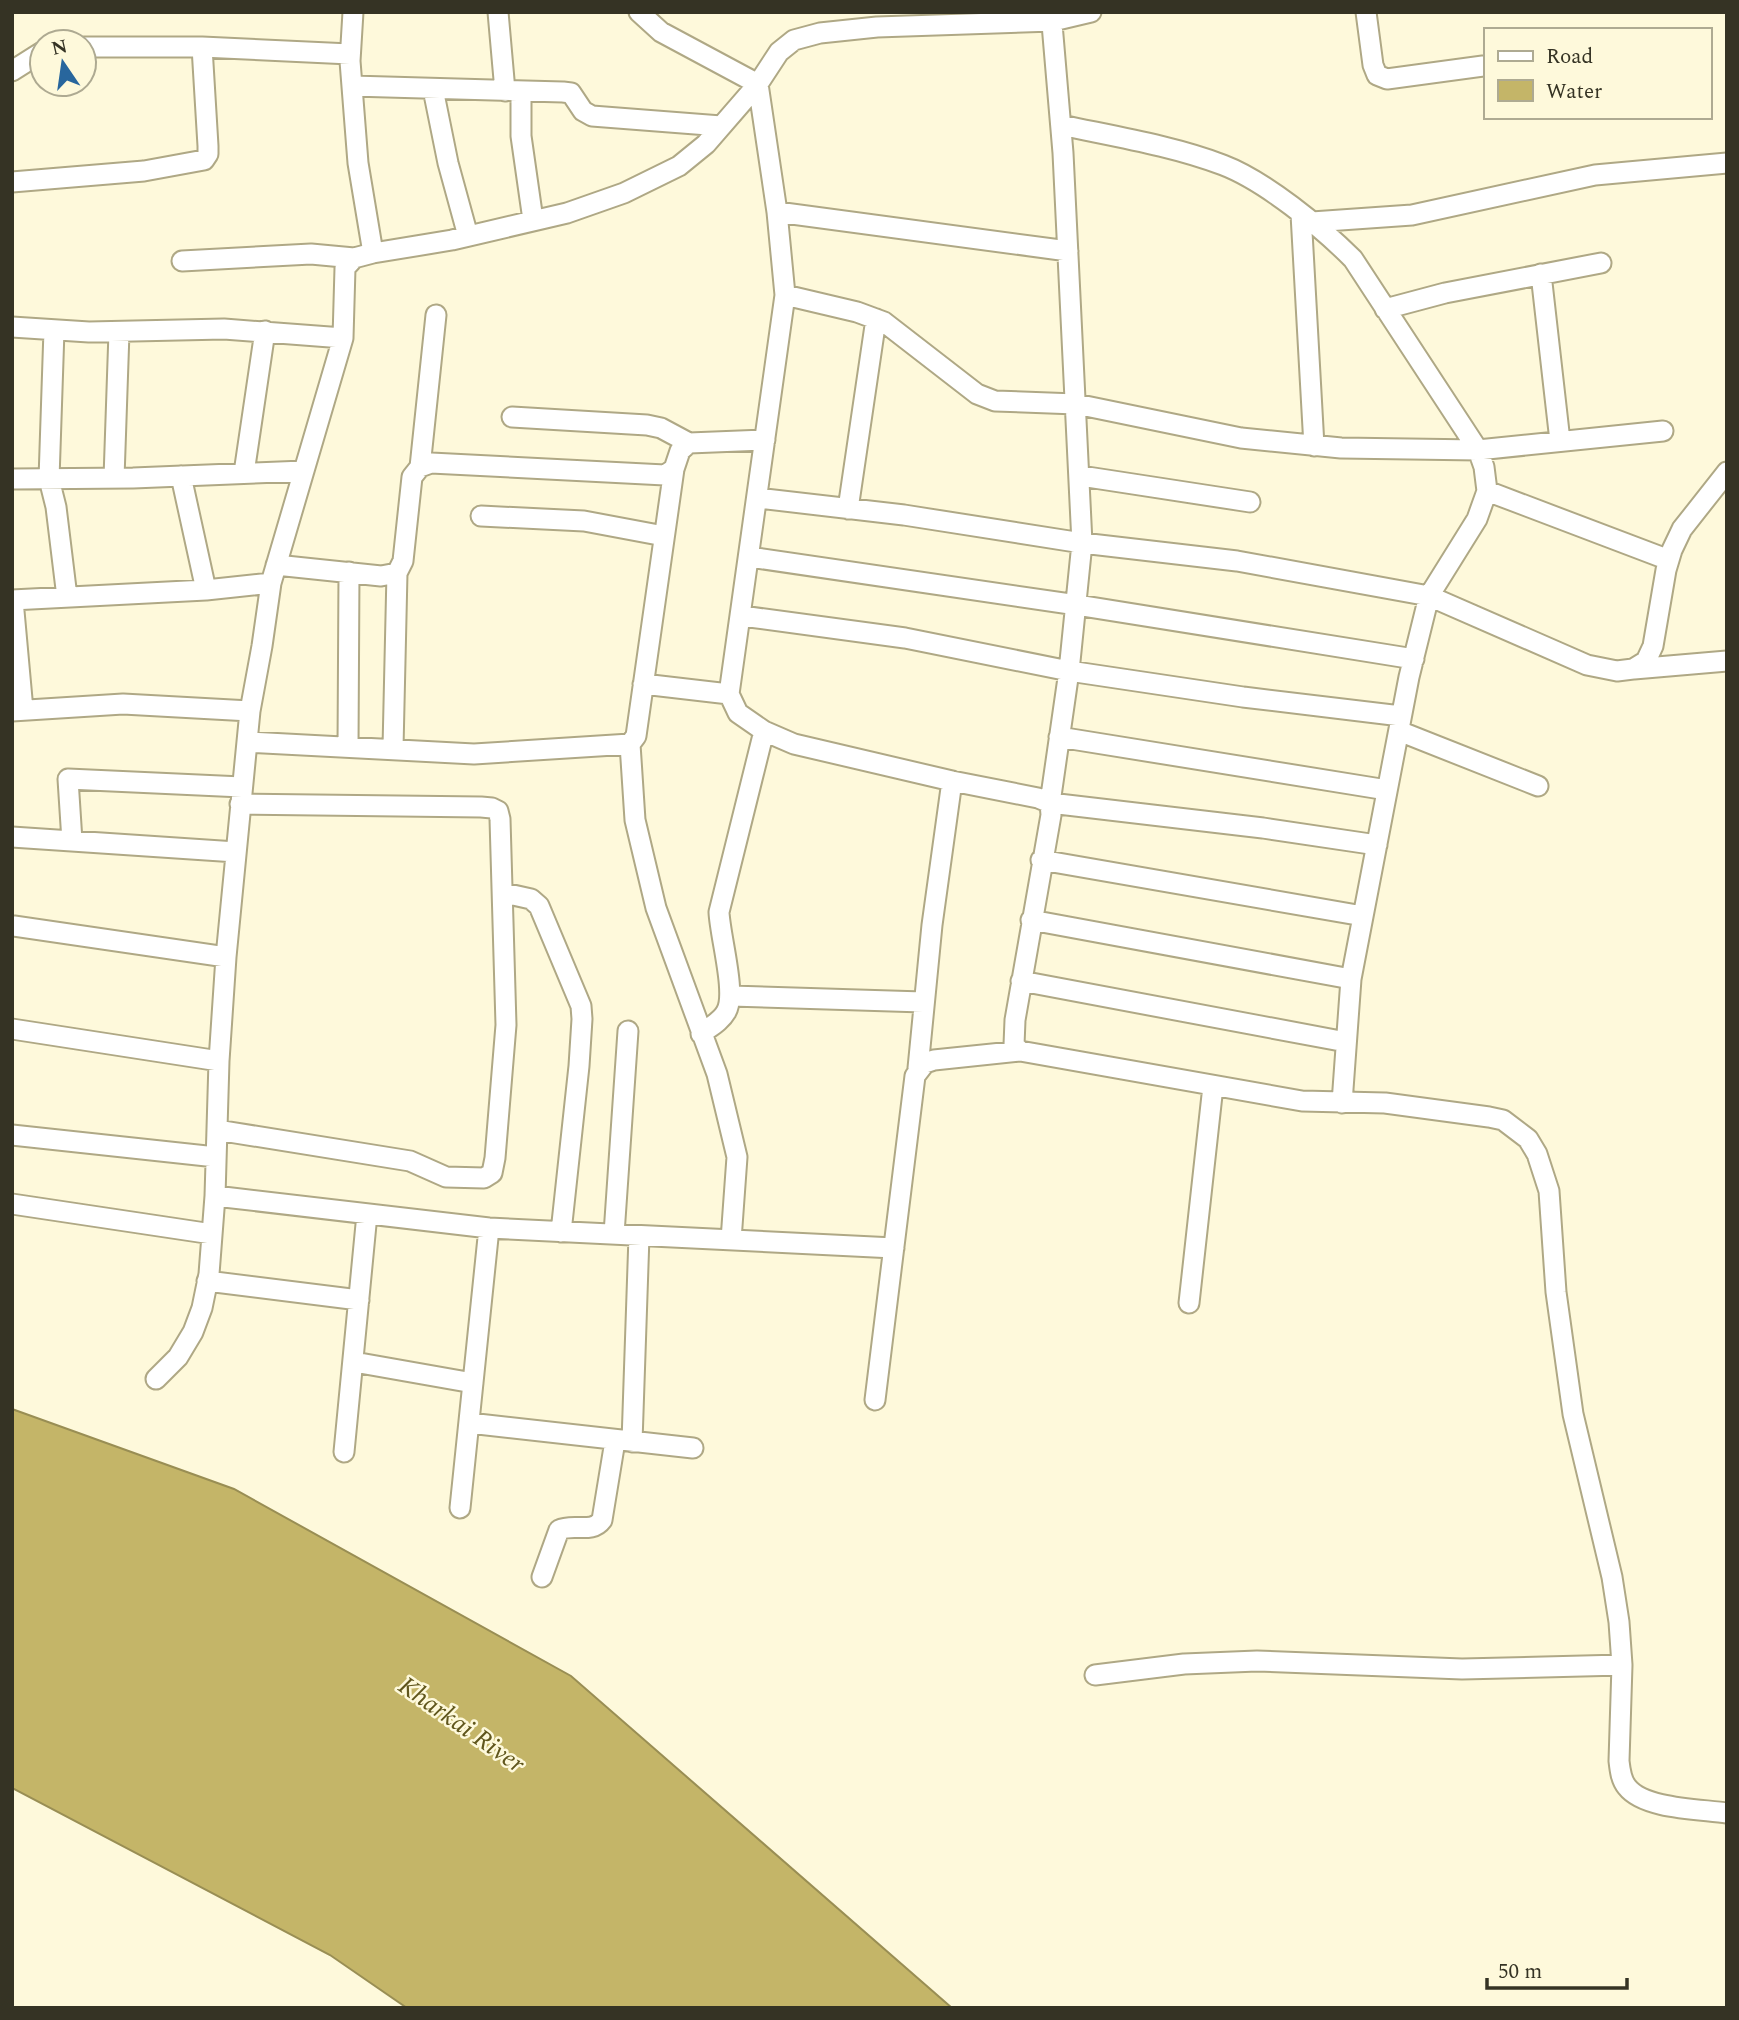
<svg xmlns="http://www.w3.org/2000/svg" width="1739" height="2020" font-family="Spectral,serif">
  <rect width="100%" height="100%" fill="#fef9db"/>
  <path fill="#c4b568" stroke="#998e54" stroke-width="2" d="M12,1409L234,1489L571,1676L952,2008H407L330,1955L12,1788Z"/>
  <g fill="none" stroke-linecap="round" stroke-linejoin="round">
    <defs>
      <path id="minor" d="M353,12L350,61L358,163L373,253
        M498,12L505,91
        M639,12L661,32L758,84L777,212L785,295L729,694L738,713L764,731L794,744L952,781L1038,798L1050,803L1051,815L1015,1020L1014,1045L1020,1051L1302,1101L1385,1103L1489,1117L1503,1120L1528,1139L1537,1154L1549,1191L1556,1292L1573,1414L1612,1577L1619,1622L1622,1665L1619,1761C1620,1770 1621,1780 1627,1787C1644,1809 1699,1809 1727,1813
        M1051,12L1063,153L1082,543L1069,671L1050,803L1263,828L1377,845
        M1366,12L1373,65L1377,75L1387,79L1483,66
        M84,47H202L350,54
        M12,71L42,52
        M352,86L563,92L571,93L583,111L592,116L721,126
        M433,89L448,163L468,236
        M521,91V136L533,220
        M1061,125C1112,136 1174,146 1223,165C1265,181 1321,227 1353,259L1478,450L1484,467L1487,491L1477,519L1429,596L1409,677L1351,979L1342,1103
        M12,182L144,171L204,160L208,154V146L202,47
        M777,212L1068,251
        M1301,214L1314,446
        M1312,222L1412,215L1595,175L1727,163
        M182,261L311,254L354,258
        M1541,274L1560,441
        M785,295L857,312L884,322L977,394L995,401L1076,404L1241,438L1341,448L1478,450L1663,431
        M1385,309L1445,293L1601,263
        M12,327L89,332L224,329L343,338
        M54,330L49,479L56,507L67,597
        M512,417L647,425L661,428L689,443
        M420,467L436,315
        M244,473L265,331
        M181,476L206,590
        M1081,476L1250,502
        M114,478L119,332
        M12,479L133,478L304,471
        M1487,491L1669,560
        M758,498L904,515L1082,543L1237,561L1429,596L1587,665L1617,671L1633,669L1646,661L1653,646L1666,570L1672,550L1682,529L1727,472
        M848,509L876,319
        M481,516L584,521L664,536
        M750,557L1077,605L1414,659
        M276,565L381,576L397,573L403,561L412,477L420,467L431,463L665,475L674,469L680,451L689,443L765,440
        M12,600L206,590L271,583
        M13,600L23,710
        M742,616L905,638L1069,671L1243,697L1401,716
        M1634,669L1727,661
        M643,684L729,694
        M12,711L123,704L250,711
        M1399,731L1538,786
        M1059,737L1387,790
        M247,742L474,754L630,744L636,736L674,469
        M630,744L635,820L656,908L717,1074L737,1157L731,1240
        M348,747L349,572
        M393,748L397,573
        M12,837L236,852
        M72,841L68,779L242,787
        M1041,860L1363,916
        M504,893L531,899L539,906L581,1006L582,1019L579,1066L561,1232
        M1031,920L1351,979
        M14,926L226,957
        M1021,981L1346,1042
        M731,996L923,1002
        M12,1029L219,1061
        M701,1034C710,1027 721,1021 726,1012C737,994 720,937 719,912L764,731
        M918,1068L932,925L952,781
        M217,1130L410,1161L446,1177L484,1178L492,1173L495,1158L506,1025L500,819L498,811L492,808L481,807L240,804
        M12,1135L216,1157
        M215,1196L489,1228L894,1248
        M12,1204L212,1234
        M614,1234L628,1031
        M207,1281L359,1300
        M1189,1303L1213,1086
        M354,1362L473,1383
        M156,1379L178,1357L193,1332L202,1308L209,1274L215,1196L219,1061L226,957L250,711L262,646L271,583L343,338L345,268L354,258L373,253L452,240L567,213L624,193L679,166L706,144L758,84L779,52L794,40L820,33L877,27L1053,21L1091,12
        M875,1400L915,1076L925,1063L934,1060L1020,1051
        M469,1423L693,1448
        M632,1442L639,1236
        M344,1452L367,1214
        M460,1508L489,1228
        M542,1577L559,1530C573,1523 592,1534 602,1520L615,1441
        M1095,1675L1184,1664L1257,1661L1462,1669L1622,1665"/>
    </defs>
    <use href="#minor" stroke="#afa885" stroke-width="23"/>
    <use href="#minor" stroke="#fff" stroke-width="19"/>
  </g>
  <g text-anchor="middle" stroke-width="5" stroke-linejoin="round" paint-order="stroke">
    <g font-size="26" font-style="italic" fill="#60561c" stroke="#fef9db">
      <text transform="translate(462 1724) rotate(35)" y="9">Kharkai River</text>
    </g>
  </g>
  <rect width="1739" height="2020" fill="none" stroke="#353324" stroke-width="28"/>
  <rect x="1484" y="28" width="228" height="91" fill="#fef9db" stroke="#aeaa92" stroke-width="2"/>
  <rect x="1498" y="51" width="35" height="10" fill="#ffffff" stroke="#aeaa92" stroke-width="2"/>
  <text x="1546" y="63" font-size="21" fill="#353324">Road</text>
  <rect x="1498" y="80" width="35" height="21" fill="#c4b568" stroke="#aeaa92" stroke-width="2"/>
  <text x="1546" y="98" font-size="21" fill="#353324">Water</text>
  <g transform="translate(63 63) rotate(347)"><circle r="33" fill="#fef9db" stroke="#aeaa92" stroke-width="2"/>
  <path d="M0-5L12 26L0 18L-12 26Z" fill="#28669d"/>
  <text y="-10" font-size="19" font-weight="bold" text-anchor="middle" fill="#353324">N</text>
  </g>
  <path d="M1487 1978v10h140v-10" fill="none" stroke="#353324" stroke-width="3.5"/>
  <text x="1498" y="1978" font-size="21" fill="#353324" stroke="#fef9db" stroke-width="5" paint-order="stroke">50 m</text>
</svg>
